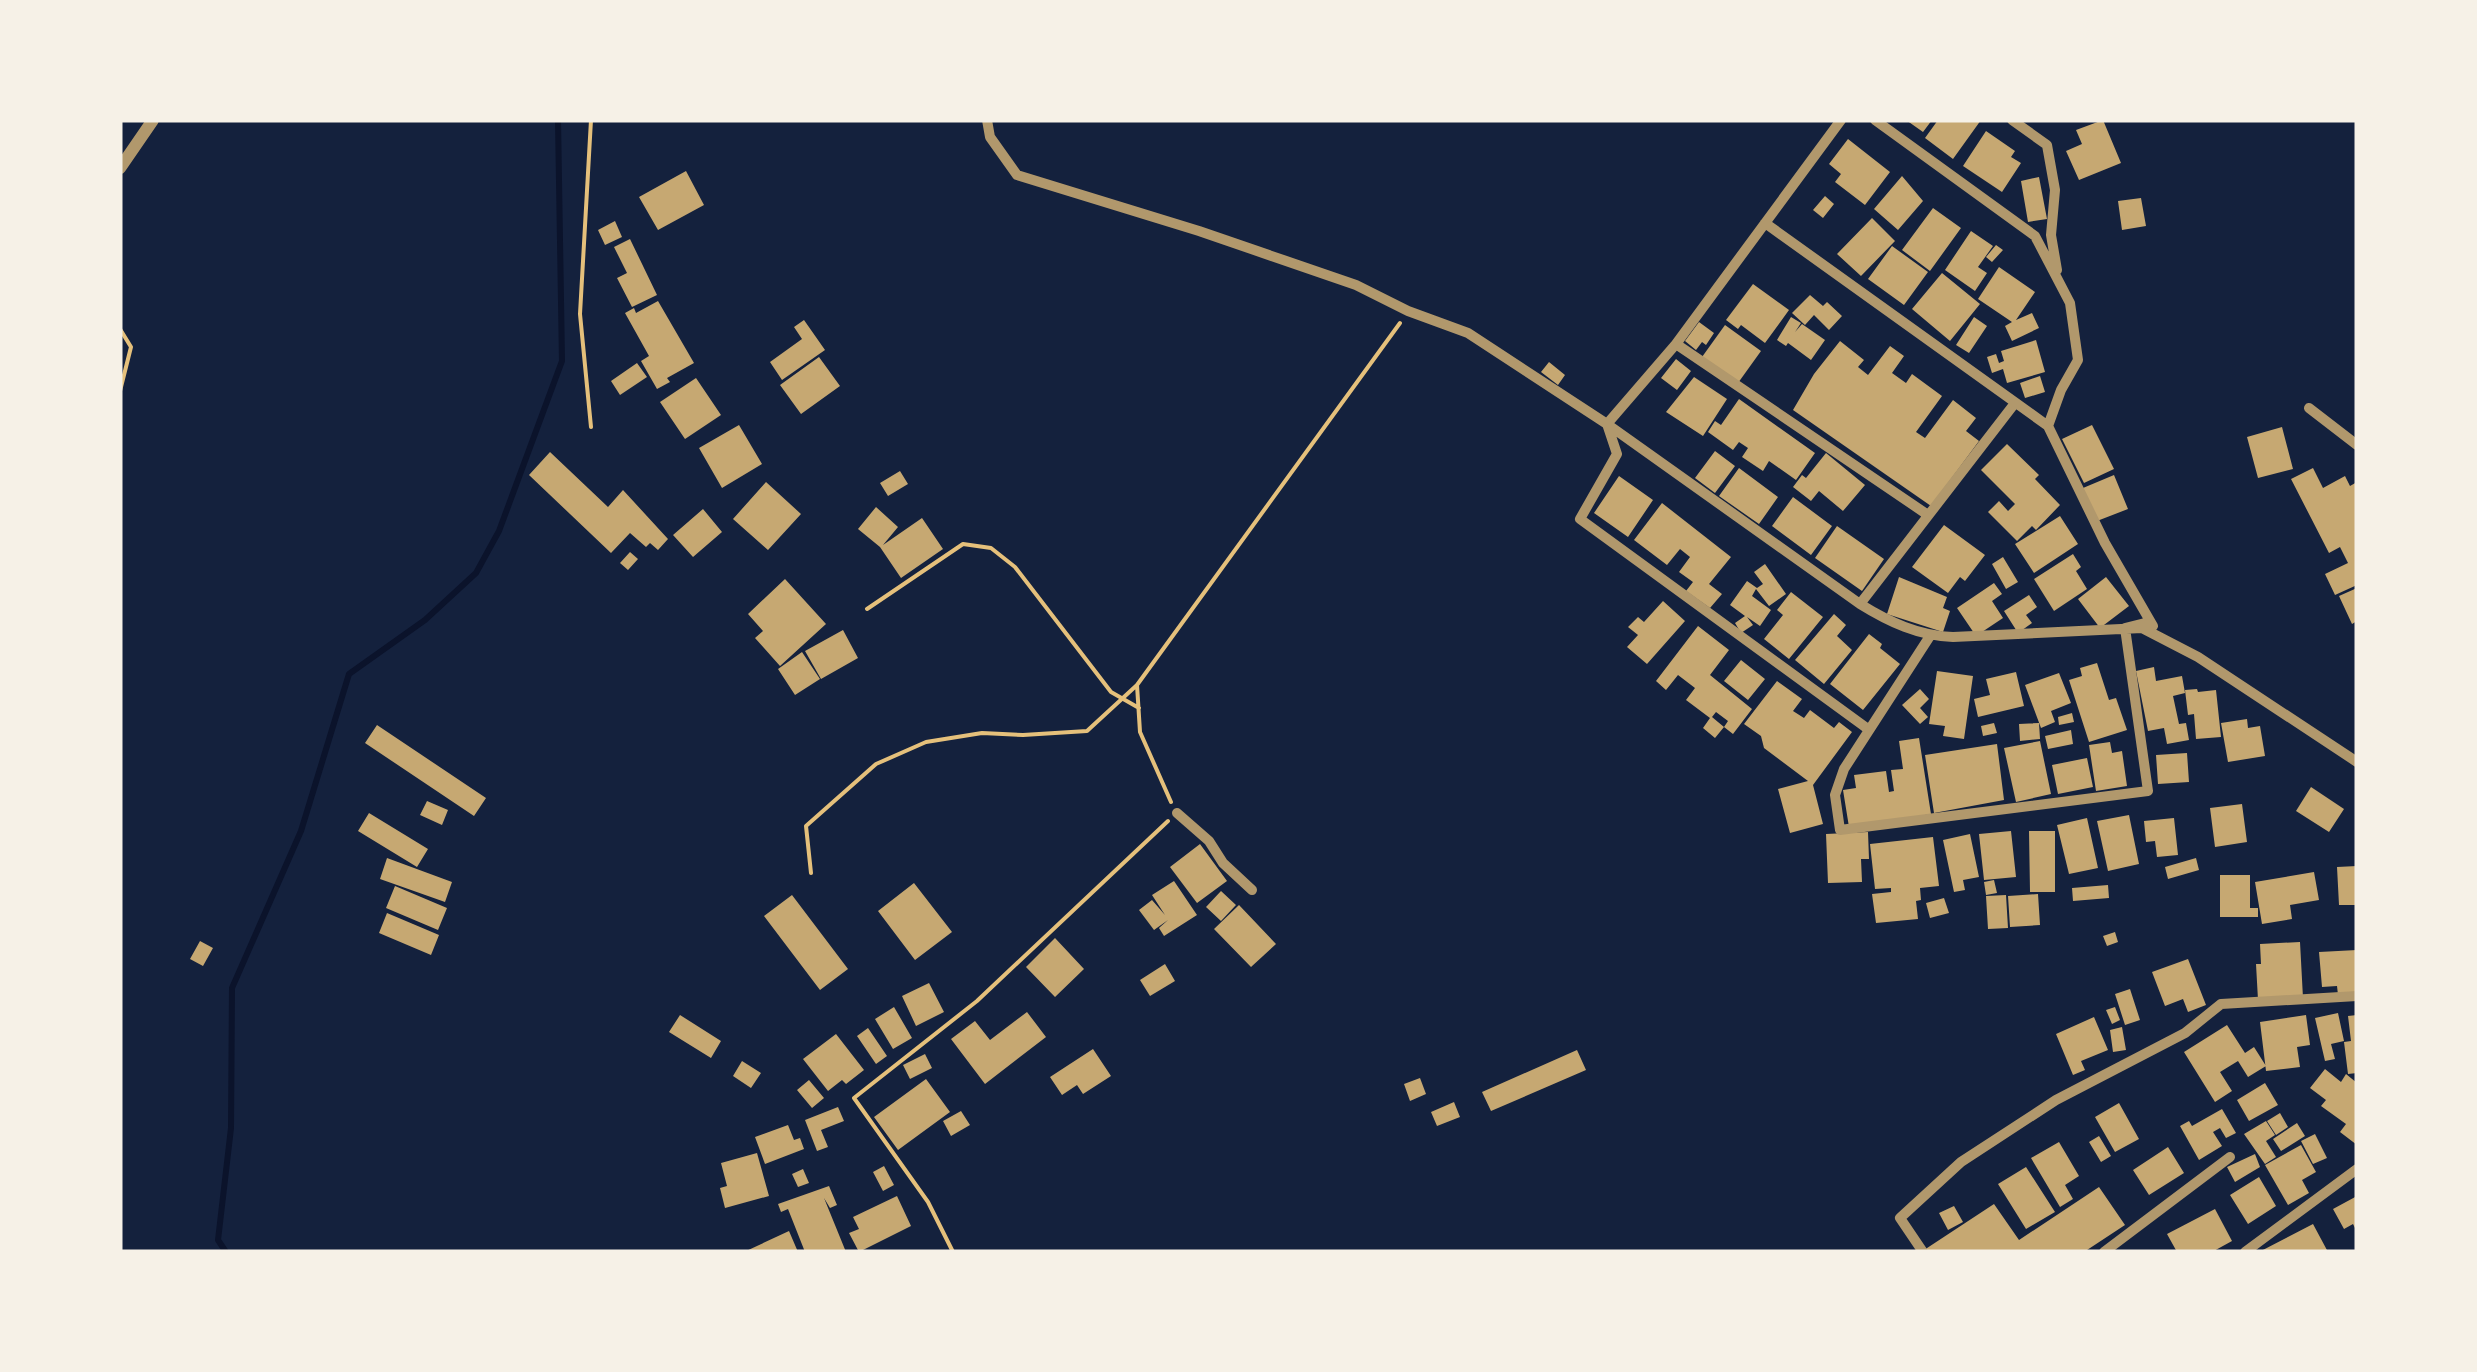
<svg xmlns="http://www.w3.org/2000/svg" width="2477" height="1372" font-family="'Crimson Pro',serif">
  <rect width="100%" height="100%" fill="#14213d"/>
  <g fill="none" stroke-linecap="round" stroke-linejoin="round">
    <path stroke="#0b132b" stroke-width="6" d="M226,1252L218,1240L231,1128L232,988L301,831L349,674L425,620L476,573L499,531L562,361L558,120"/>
  </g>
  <path fill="#c6a872" d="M1906,120H1932L1923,132Z
    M1938,120H1981L1953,159L1925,138Z
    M2103,120L2121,163L2079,180L2066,151L2082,144L2076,130Z
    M1986,131L2015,151L2011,157L2021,163L2002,192L1963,166Z
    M1848,139L1890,172L1865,205L1835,182L1841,174L1829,164Z
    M686,171L704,205L658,230L639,197Z
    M1902,176L1923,201L1898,230L1874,209Z
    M2039,177L2047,219L2028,222L2021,181Z
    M1825,196L1834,204L1823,218L1813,210Z
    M2141,198L2146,226L2122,230L2118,201Z
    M1933,208L1961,228L1930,271L1902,250Z
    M1872,218L1895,241L1861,276L1837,254Z
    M615,221L622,237L605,245L598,230Z
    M1971,231L1993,246L1978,267L1987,273L1975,291L1945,270Z
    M630,239L657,295L632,307L617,278L627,273L614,247Z
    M1996,245L2003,250L1992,262L1986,257Z
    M1892,246L1928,272L1904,305L1868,279Z
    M1999,267L2035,292L2016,320L2032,313L2039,328L2012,341L2005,326L2012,322L1978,299Z
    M1942,273L1980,304L1950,341L1912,309Z
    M1753,284L1789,310L1765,343L1741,325L1738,329L1726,320Z
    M1810,295L1823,306L1827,302L1842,316L1829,330L1814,315L1805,325L1792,313Z
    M658,301L694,363L667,378L670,382L657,389L641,361L649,356L625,313L634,308L636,313Z
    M1791,317L1801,323L1795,332L1802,324L1825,340L1811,360L1788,343L1786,346L1777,340Z
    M1974,317L1987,326L1969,353L1956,345Z
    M804,320L825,350L782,380L770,362L802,339L794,327Z
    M1699,322L1714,333L1706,345L1702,342L1696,350L1685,341Z
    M1725,325L1761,351L1738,383L1702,357Z
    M2036,340L2045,372L2007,383L2003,369L1992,373L1987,357L1996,354L1999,363L2004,361L2001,351Z
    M1840,341L1864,360L1858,367L1868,375L1890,346L1904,356L1892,373L1906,383L1912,374L1942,396L1916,432L1925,438L1953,400L1976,418L1966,431L1979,441L1931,506L1793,410L1814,374Z
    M819,357L840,386L801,414L780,385Z
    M1676,359L1691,371L1677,390L1661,378Z
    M1549,362L1565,375L1558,385L1541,372Z
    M637,363L647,377L620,395L611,381Z
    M2040,376L2045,392L2025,398L2020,383Z
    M1694,377L1727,399L1703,436L1666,412Z
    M696,378L721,415L685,439L660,402Z
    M1739,399L1815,453L1796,480L1769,461L1763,471L1742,457L1748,448L1739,442L1733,450L1708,432L1715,421L1721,425Z
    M739,425L762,464L722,488L699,448Z
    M2092,425L2114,469L2084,483L2062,439Z
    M2282,427L2293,469L2258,478L2247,437Z
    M2007,444L2039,475L2035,479L2060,505L2036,530L2032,526L2017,541L1988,512L1999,501L2008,511L2015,504L1981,470Z
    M1715,451L1735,466L1715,493L1695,478Z
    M550,452L608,507L623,490L668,539L658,550L650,543L646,547L630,533L611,553L529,475Z
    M1826,453L1865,485L1843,511L1819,491L1811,501L1793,487L1802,475L1806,478Z
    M1739,468L1778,497L1759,524L1719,496Z
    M2313,468L2323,488L2345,476L2350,486L2357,482V585L2335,595L2325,574L2348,563L2340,547L2329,553L2291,479Z
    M900,471L908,484L888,496L880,483Z
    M2114,475L2128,509L2097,521L2083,488Z
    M1619,476L1653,500L1628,537L1594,513Z
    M766,482L801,514L768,550L733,519Z
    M1793,497L1832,526L1811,555L1772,526Z
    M1662,503L1731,557L1709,584L1722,594L1710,608L1686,591L1693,582L1679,572L1690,557L1680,549L1667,565L1634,540Z
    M876,507L898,527L883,545L922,518L943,549L901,578L880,547L858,529Z
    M703,509L722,532L693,557L673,535Z
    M2060,516L2078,544L2034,573L2015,544Z
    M1944,525L1985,555L1965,581L1960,577L1948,593L1912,567Z
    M1837,526L1884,559L1862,591L1815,558Z
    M630,552L638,559L628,570L620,563Z
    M2073,554L2081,567L2076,571L2087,589L2054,611L2034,579Z
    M2003,557L2018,582L2006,589L1992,564Z
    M1765,564L1786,594L1769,606L1756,589L1752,596L1771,610L1760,626L1747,617L1753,625L1741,633L1735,623L1745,616L1730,605L1747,581L1757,588L1763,584L1754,572Z
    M1899,577L1947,597L1943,608L1950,611L1943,632L1887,614Z
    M2106,577L2129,606L2100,628L2078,599Z
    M785,579L826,624L780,666L755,638L763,631L748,614Z
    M1994,583L2002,594L1992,601L2003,618L1976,636L1957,608Z
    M2357,588V621L2352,624L2339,596Z
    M1791,592L1823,617L1789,659L1764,639L1783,615L1777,610Z
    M2029,595L2037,607L2026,615L2032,623L2018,633L2004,611Z
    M1663,601L1685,621L1647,664L1627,647L1638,635L1628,627L1638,617L1644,622Z
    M1834,614L1846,625L1837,636L1852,650L1824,684L1795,660Z
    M1698,626L1729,650L1710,675L1752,709L1733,734L1724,727L1728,721L1716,712L1712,717L1724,727L1715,738L1703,728L1710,718L1686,700L1695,688L1678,675L1666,690L1656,681Z
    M843,630L858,658L821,679L805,651Z
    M1869,634L1882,644L1880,648L1900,664L1863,710L1830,684Z
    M802,652L820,679L795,695L778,669Z
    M1741,660L1765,679L1748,700L1724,681Z
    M2097,663L2109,700L2116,698L2127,730L2089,742L2069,680L2082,676L2080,668Z
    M2154,667L2156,681L2182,676L2185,693L2173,696L2179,724L2186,723L2189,740L2167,744L2164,728L2148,731L2136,671Z
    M1937,671L1973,676L1964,739L1943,736L1945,726L1929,724Z
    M2016,672L2024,706L1978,717L1974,699L1990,695L1986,679Z
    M2059,673L2071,703L2051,711L2055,722L2041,728L2025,685Z
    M1777,681L1802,699L1793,711L1804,718L1810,710L1834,728L1839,722L1852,732L1813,785L1823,824L1790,833L1778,789L1808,781L1764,748L1761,736L1744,724Z
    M1920,689L1929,699L1920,708L1928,717L1920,724L1902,705Z
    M2197,689L2198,692L2216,690L2221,737L2196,739L2194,714L2188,715L2185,690Z
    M2072,713L2074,722L2059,725L2058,717Z
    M2247,719L2248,728L2260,726L2265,756L2228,762L2221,723Z
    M1994,723L1997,733L1983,736L1981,726Z
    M2039,723L2040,739L2020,741L2019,724Z
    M377,725L486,798L474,816L365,743Z
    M2071,730L2073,744L2048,749L2045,736Z
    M1919,738L1931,814L1849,827L1843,790L1856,788L1854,775L1886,771L1889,792L1894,791L1891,770L1903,769L1899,741Z
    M2040,741L2051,794L2016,802L2004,748Z
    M2110,742L2112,753L2122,751L2127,786L2096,791L2089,745Z
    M1997,744L2004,800L1934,813L1925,755Z
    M2187,753L2189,782L2158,784L2156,755Z
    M2087,758L2093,787L2058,794L2052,765Z
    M2311,787L2344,809L2329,832L2296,811Z
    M427,801L448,810L442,825L420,815Z
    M2242,804L2247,842L2215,847L2210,808Z
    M369,813L428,849L417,867L358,831Z
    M2129,815L2139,864L2108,871L2097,821Z
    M2087,818L2098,868L2069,874L2057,825Z
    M2174,818L2178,855L2157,857L2155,841L2146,842L2144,821Z
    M2011,831L2016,877L1984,880L1979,834Z
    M2029,831H2055V892H2030Z
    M1868,832L1869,859H1861L1862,882L1828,883L1826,834Z
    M1970,834L1979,877L1963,880L1965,890L1954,892L1943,840Z
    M1933,837L1939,886L1920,888L1921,900L1916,901L1918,919L1876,923L1872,894L1891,892V888L1875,889L1870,844Z
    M1200,844L1227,881L1197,903L1170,867Z
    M387,858L452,882L445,902L380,879Z
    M2196,858L2199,870L2168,879L2165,867Z
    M2357,866V905H2339L2337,867Z
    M2314,872L2319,900L2290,905L2292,919L2262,924L2255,882Z
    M2220,875H2250V908H2258V917H2220Z
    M1994,880L1997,893L1986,895L1984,882Z
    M1174,881L1197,915L1164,936L1159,928L1168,920L1154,930L1139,910L1152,900L1165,915L1152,895Z
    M914,883L952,932L915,960L878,911Z
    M2108,885L2109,898L2073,901L2072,888Z
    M395,886L447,908L438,930L386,908Z
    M1221,891L1236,905L1221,921L1206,907Z
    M2038,894L2040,925L2010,927L2008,896Z
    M792,895L848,969L820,990L764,916Z
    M2006,895L2008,928L1988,929L1986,896Z
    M1944,898L1949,913L1930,918L1926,903Z
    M1239,905L1276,944L1251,967L1214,929Z
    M387,913L439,935L431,955L379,933Z
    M2115,932L2118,942L2107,946L2103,936Z
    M1055,938L1084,969L1055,997L1026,967Z
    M200,941L213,948L203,966L190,959Z
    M2300,942L2303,998L2258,1000L2256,964H2261L2260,944Z
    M2357,950V994L2338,995L2337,986L2322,987L2319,952Z
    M2188,959L2206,1005L2188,1012L2183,999L2165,1006L2152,972Z
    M1165,964L1175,981L1150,996L1140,980Z
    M929,983L944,1012L916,1026L902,996Z
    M2130,989L2140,1020L2125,1025L2115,994Z
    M894,1007L912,1038L893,1049L875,1019Z
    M2115,1007L2120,1020L2112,1024L2106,1010Z
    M1027,1012L1046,1037L985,1084L951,1039L975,1021L990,1040Z
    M2338,1013L2344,1041L2331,1044L2335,1059L2325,1061L2315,1018Z
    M680,1015L721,1041L711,1058L669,1032Z
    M2306,1015L2310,1045L2297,1047L2300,1067L2266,1071L2260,1022Z
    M2357,1015V1073L2348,1074L2344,1042L2351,1041L2348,1016Z
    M2094,1017L2108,1050L2081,1061L2085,1070L2073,1075L2056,1034Z
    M2227,1025L2245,1053L2254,1047L2266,1066L2248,1077L2238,1061L2220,1072L2232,1091L2215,1102L2184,1052Z
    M2122,1027L2126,1050L2113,1052L2110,1030Z
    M868,1028L887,1056L876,1064L857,1036Z
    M836,1034L864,1070L846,1084L842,1080L828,1091L803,1059Z
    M1093,1049L1111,1076L1083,1094L1077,1085L1062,1095L1050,1077Z
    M1577,1050L1586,1070L1491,1111L1482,1092Z
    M925,1054L932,1068L910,1079L903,1065Z
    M742,1061L761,1073L751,1088L733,1076Z
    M2325,1069L2341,1082L2346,1074L2357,1083V1145L2340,1132L2346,1124L2321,1106L2326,1100L2310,1088Z
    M1420,1078L1426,1094L1410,1101L1404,1084Z
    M926,1079L950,1112L898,1150L874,1117Z
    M809,1080L824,1098L812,1108L797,1090Z
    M2265,1083L2278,1105L2249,1121L2237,1100Z
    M1454,1102L1460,1117L1437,1126L1431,1112Z
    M2119,1103L2139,1139L2115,1152L2095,1117Z
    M838,1107L844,1121L821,1130L828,1147L817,1151L805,1120Z
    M2222,1109L2236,1133L2226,1138L2220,1128L2213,1132L2222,1146L2199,1160L2180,1126L2189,1121L2192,1126Z
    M961,1111L970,1125L951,1136L943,1121Z
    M2280,1113L2288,1127L2276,1135L2267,1121Z
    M2266,1121L2275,1135L2266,1141L2276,1157L2265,1164L2244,1134Z
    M2297,1123L2305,1136L2281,1151L2273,1139Z
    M788,1125L794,1140L800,1138L804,1149L765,1164L755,1137Z
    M2315,1134L2327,1158L2313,1164L2301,1141Z
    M2099,1136L2111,1156L2101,1162L2089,1142Z
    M2059,1142L2079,1176L2065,1185L2073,1199L2060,1207L2031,1158Z
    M2301,1145L2316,1172L2302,1180L2309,1193L2288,1205L2265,1165Z
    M2168,1147L2184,1173L2149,1195L2133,1170Z
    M757,1153L769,1196L725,1208L720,1188L727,1186L721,1163Z
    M2255,1154L2260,1167L2235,1182L2227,1167Z
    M884,1166L894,1185L883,1191L873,1172Z
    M2026,1167L2055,1212L2026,1229L1998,1184Z
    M803,1169L809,1183L798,1187L792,1174Z
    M2259,1177L2276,1206L2248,1224L2230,1195Z
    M829,1186L837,1205L830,1208L824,1198L846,1252H805L788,1209L781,1212L778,1204Z
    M2099,1187L2125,1225L2084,1252H1921L1994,1204L2019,1240Z
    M897,1196L911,1226L859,1252L849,1233L859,1229L853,1217Z
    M2357,1196V1232L2353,1224L2344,1229L2333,1209Z
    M1954,1206L1963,1222L1948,1230L1939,1213Z
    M2215,1209L2232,1241L2212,1252H2177L2167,1234Z
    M2313,1224L2328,1252H2259Z
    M789,1231L798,1252H744Z"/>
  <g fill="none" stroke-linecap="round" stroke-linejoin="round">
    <path stroke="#e5c07b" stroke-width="4" d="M591,120L580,314L591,427
      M120,329L131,347L120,391
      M867,609L963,544L991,548L1015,567L1111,692L1139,708
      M1171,802L1140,732L1137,685L1400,323
      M811,873L806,826L876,764L926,742L982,733L1023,735L1087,731L1137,685
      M953,1252L928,1202L854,1098L977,1001L1168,821"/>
    <path stroke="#b1986c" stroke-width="10" d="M987,120L990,137L1017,175L1199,231L1356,285L1408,311L1468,333L1607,424L1860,604C1889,622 1919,636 1953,637L2142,628L2198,657L2357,762
      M1841,120L1676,344L1607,424L1617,454L1580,519L1868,729
      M1875,120L2035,236L2070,303L2078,360L2061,390L2048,426L2105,543L2153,626
      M2012,120L2047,145L2055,190L2051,235L2057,270
      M1765,223L2048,426
      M1676,344L1928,515
      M2309,408L2357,445
      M1860,604L2015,403
      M1930,636L1844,769L1835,795L1840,830L2148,791L2125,628L2149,622
      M1177,813L1209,841L1223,863L1252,890
      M1923,1252L1900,1218L1961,1162L2056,1100L2185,1033L2221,1004L2357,996
      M2104,1252L2230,1157
      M2245,1252L2357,1169"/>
    <path stroke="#b1986c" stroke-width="12" d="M120,168L153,120"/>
  </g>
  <rect width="2477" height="1372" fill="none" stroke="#f6f1e7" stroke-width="245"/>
</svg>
